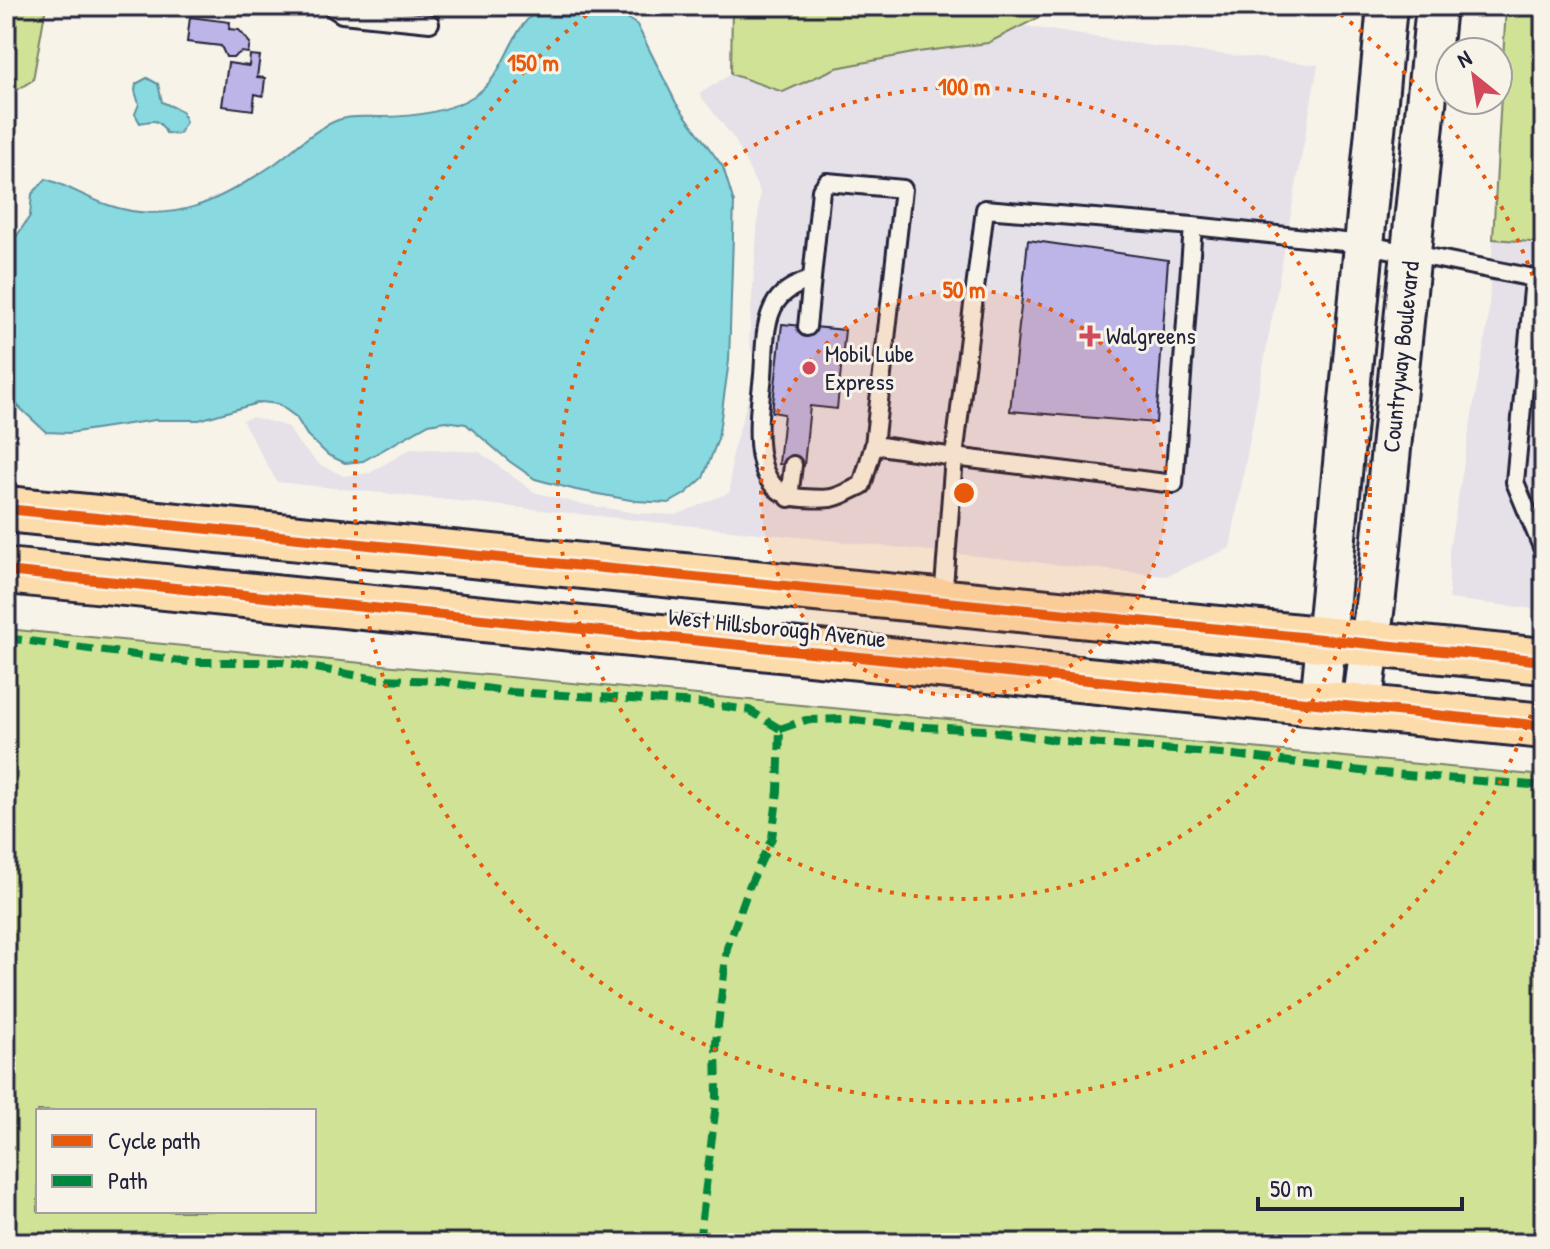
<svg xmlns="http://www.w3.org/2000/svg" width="1550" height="1249" font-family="'Patrick Hand',sans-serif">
  <rect width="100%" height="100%" fill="#f7f3e8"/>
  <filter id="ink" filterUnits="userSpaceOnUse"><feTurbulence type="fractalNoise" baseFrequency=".0125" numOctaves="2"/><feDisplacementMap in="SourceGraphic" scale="16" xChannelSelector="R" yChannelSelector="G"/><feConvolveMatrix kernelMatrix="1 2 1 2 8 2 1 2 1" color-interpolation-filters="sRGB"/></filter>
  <g filter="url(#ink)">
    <path fill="#e6e0e8" d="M1024,26L1158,47L1318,65L1230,548L1166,576L277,482L242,420L253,417L288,427L299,444L320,465L344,476L370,473L412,448L479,452L534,492L575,503L636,513L676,515L730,492L732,454L756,372L749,339L760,192L735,140L699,94L731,74L783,92L835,68L918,52L988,43Z
      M1493,239L1544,243V610L1449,599V551L1488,321Z"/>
    <path fill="#d0e296" stroke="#798268" stroke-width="2" fill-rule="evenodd" d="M6,6H46L33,80L6,97Z
      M732,6H1061L988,43L918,52L836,68L783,92L731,74Z
      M1506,6H1544V243L1493,239Z
      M6,629L1544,776V1243H6ZM38,1111H314V1211H38Z"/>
    <path fill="#88dae0" stroke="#5f909e" stroke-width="2" d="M544,6H610L637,25L676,103L723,167L734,203L729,361L718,439L703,478L685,494L669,503L636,501L576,490L535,479L509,461L466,424L445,421L429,424L363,461L345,463L328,455L307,435L296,417L278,404L261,402L199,420H155L69,433L46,432L18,406L7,391L6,378V252L30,216L32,194L46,179C68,186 87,198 108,205C172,227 221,200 273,165C294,150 314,129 338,120C351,115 367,117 380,117C412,117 447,113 474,96C509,74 507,27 544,6Z
      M147,78L158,84L162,102L182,111L186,122L179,134L166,133C159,118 154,120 140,123L135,114L139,104L135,91L136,84Z"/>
    <path fill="#bdb5e7" stroke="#22223b" stroke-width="2" d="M190,17L230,22L229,29L239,30L250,43L248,53L241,52L234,57H226L221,46L187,42Z
      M250,55L260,56L257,77L265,78L263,96L255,94L253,110L222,106L228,63L249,66Z
      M1028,240L1168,260L1156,423L1010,411Z
      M782,324L845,330L837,409L810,406L804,466L779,464L784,414L772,412Z"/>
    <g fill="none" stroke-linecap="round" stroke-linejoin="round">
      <defs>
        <path id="service" d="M330,6L342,14L430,23
          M812,279C798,284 785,289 776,302C763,322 765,352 763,375C759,414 745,496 803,498C834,500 834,499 862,485L874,445
          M1534,279L1515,482L1544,552
          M807,327L821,190L827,182L903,189L874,445L954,457L985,209L1193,226
          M789,498L793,465
          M943,600L954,457L1174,484L1193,226L1363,244L1544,280"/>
        <path id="tertiary" d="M1320,703L1387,6
          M1362,708L1376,596L1436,6"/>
        <path id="primary" d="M6,509L1544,661
          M6,571L1544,726"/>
      </defs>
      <use href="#service" stroke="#22223b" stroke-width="22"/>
      <use href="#tertiary" stroke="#22223b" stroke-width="44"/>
      <use href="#primary" stroke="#22223b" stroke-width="50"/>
      <use href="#service" stroke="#f7f3e8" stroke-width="16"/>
      <use href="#tertiary" stroke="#f7f3e8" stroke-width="38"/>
      <use href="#primary" stroke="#fddcac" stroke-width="44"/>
      <path stroke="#00873e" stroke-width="8" stroke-dasharray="16 8" stroke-linecap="butt" d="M6,638L189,662H282L376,679L439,681L511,692L699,703L749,710L780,729
        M780,729L806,720L846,719L905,726L984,730L1064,741L1234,755L1370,772L1544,786
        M699,1243L717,1096L716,1043L727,948L749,887L772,838L778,791L780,729"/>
      <defs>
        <path id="cycleway" d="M6,509L1544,661
          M6,571L1544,726"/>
      </defs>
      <use href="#cycleway" stroke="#f7f3e8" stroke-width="15"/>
      <use href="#cycleway" stroke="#e8590c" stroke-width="10"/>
    </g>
  </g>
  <circle cx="964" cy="493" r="203" fill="#e8590c" fill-opacity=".12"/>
  <g fill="none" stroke="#e8590c" stroke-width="4" stroke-dasharray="4 8">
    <circle cx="964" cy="493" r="203"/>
    <circle cx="964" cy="493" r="406"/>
    <path d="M1543 681A609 609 0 1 1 597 7M1331 7A609 609 0 0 1 1543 305"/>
  </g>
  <g fill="#d1495b" stroke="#f7f3e8" stroke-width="3">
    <path d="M1086 324h8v8h8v8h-8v8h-8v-8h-8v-8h8z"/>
    <circle cx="809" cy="368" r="8"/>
  </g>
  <g text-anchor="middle" stroke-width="6" stroke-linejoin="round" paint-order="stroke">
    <g font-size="24" fill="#22223b" stroke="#f7f3e8" text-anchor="start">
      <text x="1106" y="344">Walgreens</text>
      <text x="825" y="362">Mobil Lube<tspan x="825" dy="28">Express</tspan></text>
    </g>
    <g font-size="24" fill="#22223b" stroke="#f7f3e8">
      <text transform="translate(1401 357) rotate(-84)" y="8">Countryway Boulevard</text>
      <text transform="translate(777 628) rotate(6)" y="8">West Hillsborough Avenue</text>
    </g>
  </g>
  <circle cx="964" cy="493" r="12" fill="#e8590c" stroke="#f7f3e8" stroke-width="4"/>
  <g font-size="24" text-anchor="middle" font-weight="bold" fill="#e8590c" stroke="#f7f3e8" stroke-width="6" stroke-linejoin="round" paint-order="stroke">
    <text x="533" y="71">150 m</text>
    <text x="964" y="95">100 m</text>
    <text x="964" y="298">50 m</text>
  </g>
  <rect width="1550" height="1249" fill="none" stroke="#f7f3e8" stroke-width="32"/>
  <rect x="16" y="16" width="1518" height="1217" fill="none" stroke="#22223b" stroke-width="3" filter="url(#ink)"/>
  <rect x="36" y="1109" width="280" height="104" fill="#f7f3e8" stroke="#a29fa3" stroke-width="2"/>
  <rect x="52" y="1135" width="40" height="12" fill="#e8590c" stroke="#a29fa3" stroke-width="2"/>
  <text x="108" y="1149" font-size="24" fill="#22223b">Cycle path</text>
  <rect x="52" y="1175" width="40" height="12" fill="#00873e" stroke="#a29fa3" stroke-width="2"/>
  <text x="108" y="1189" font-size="24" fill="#22223b">Path</text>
  <g transform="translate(1474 76) rotate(330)"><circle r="38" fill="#f7f3e8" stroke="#a29fa3" stroke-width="2"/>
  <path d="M0-6L14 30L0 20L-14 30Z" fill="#d1495b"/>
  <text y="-12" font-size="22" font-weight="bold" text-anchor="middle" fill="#22223b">N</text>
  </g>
  <path d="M1258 1197v12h204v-12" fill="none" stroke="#22223b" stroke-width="4"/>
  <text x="1270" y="1197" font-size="24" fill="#22223b" stroke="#f7f3e8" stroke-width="6" paint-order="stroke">50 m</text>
</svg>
